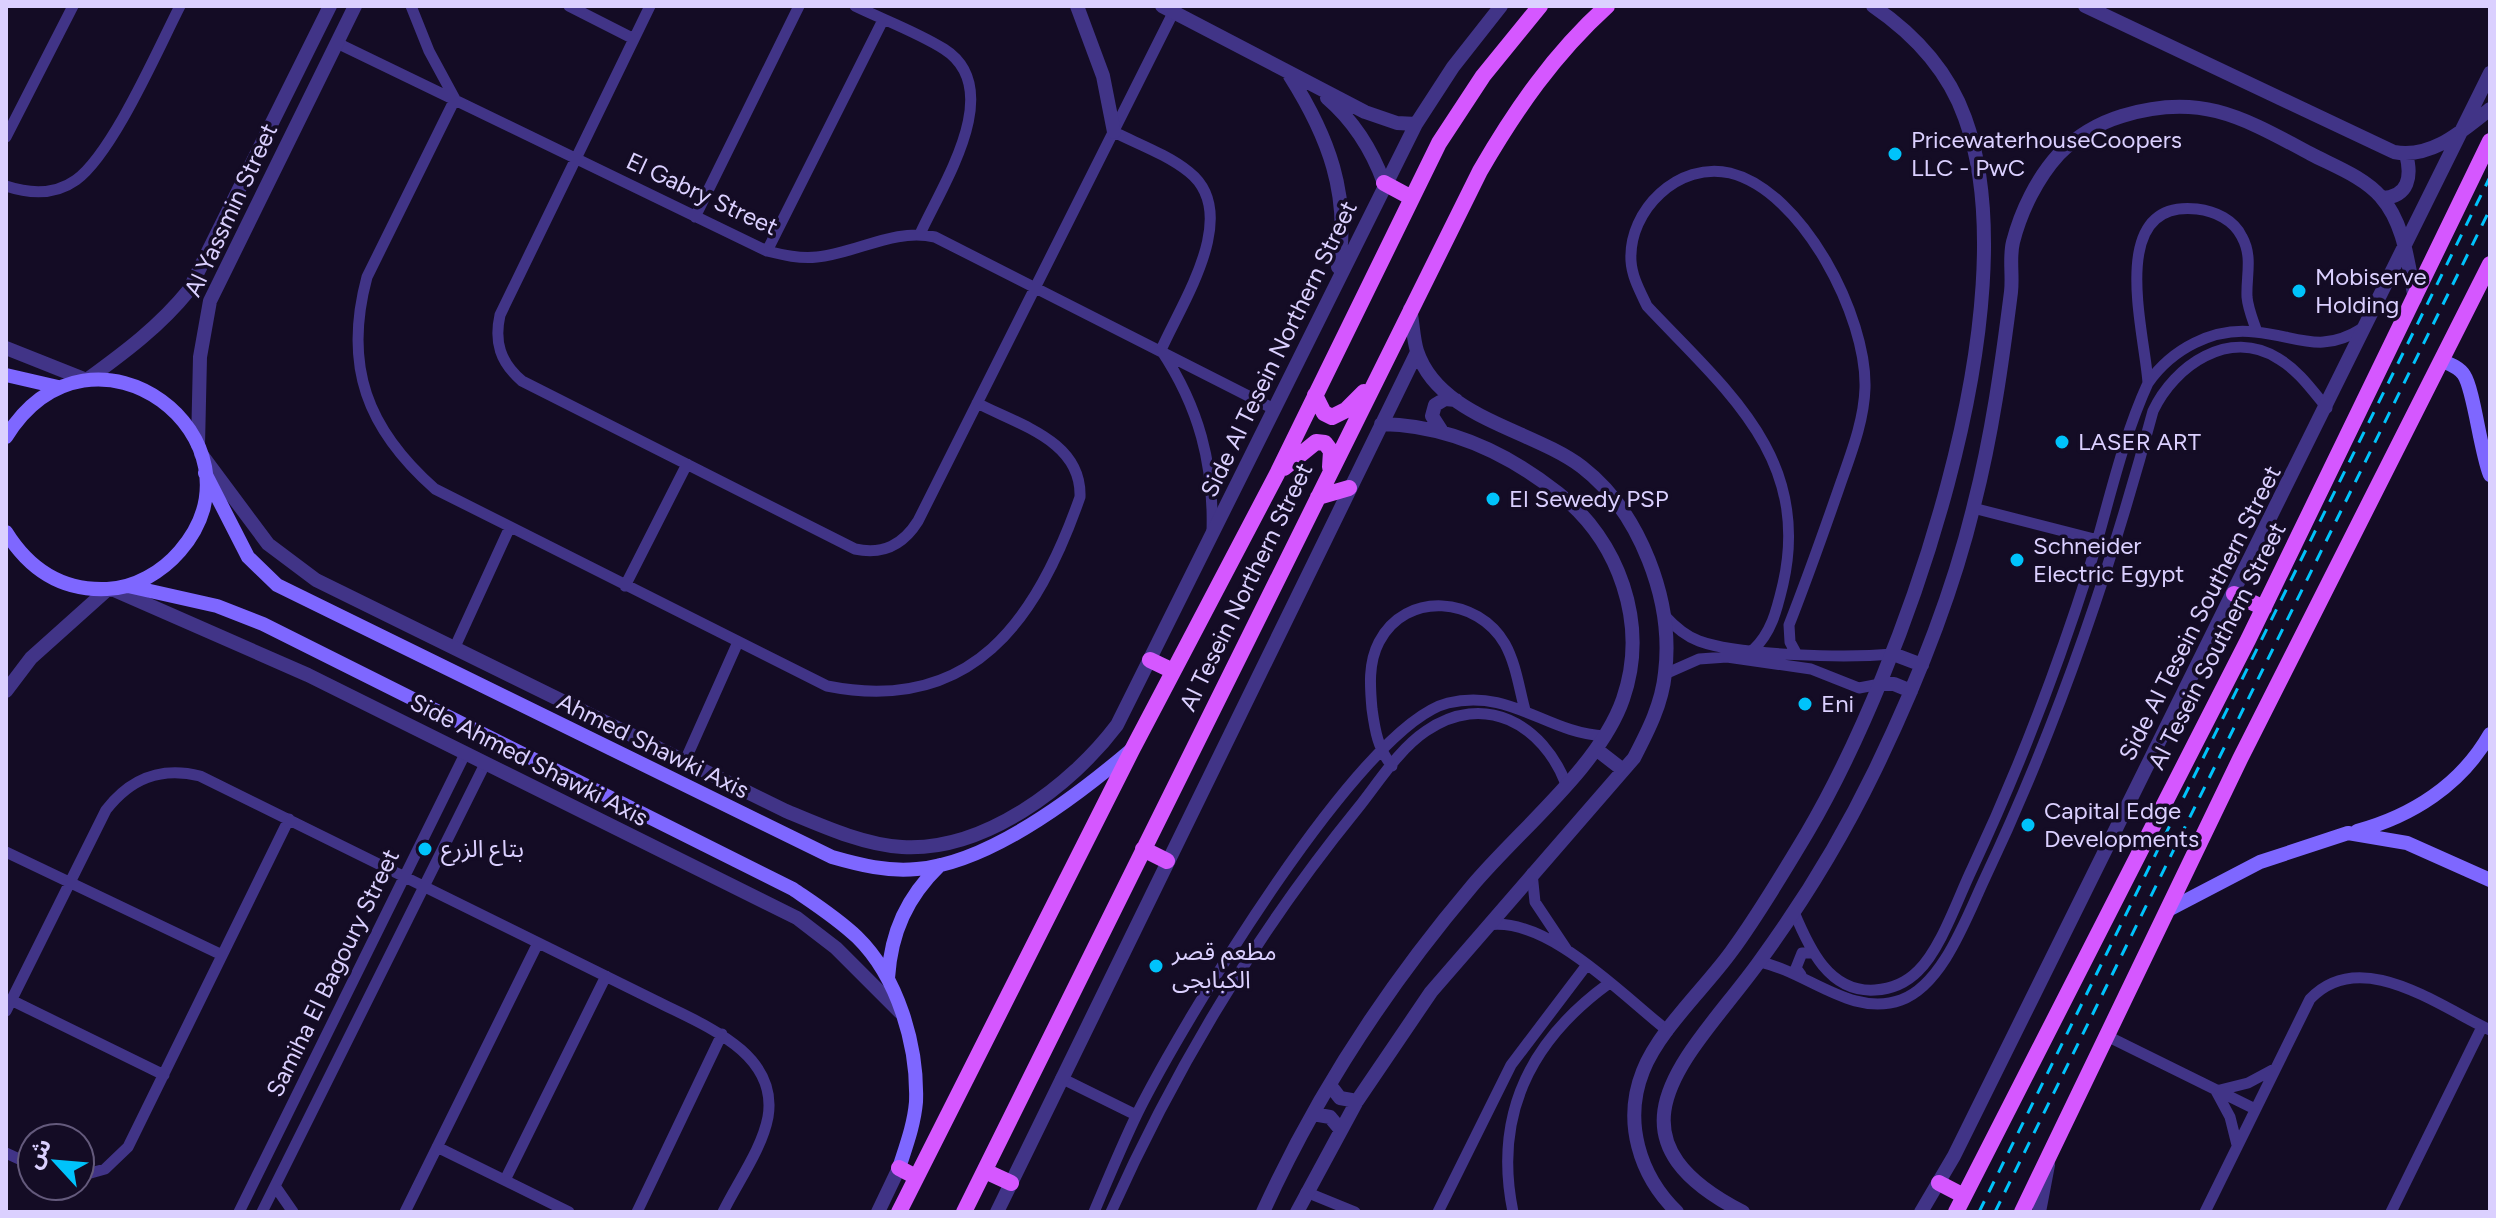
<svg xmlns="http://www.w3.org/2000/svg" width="2496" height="1218" font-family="Figtree,'Noto Sans Arabic',sans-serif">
  <rect width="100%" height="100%" fill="#140c25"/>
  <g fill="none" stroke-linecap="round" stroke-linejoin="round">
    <path stroke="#413487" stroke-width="11" d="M411,6L429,51L455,99L367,277C343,366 367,429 435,489L827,686C972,715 1037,620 1080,497C1082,441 1019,425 977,403
      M569,6L634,39
      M650,6L500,315C494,342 500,362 522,381L855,549C883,555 903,545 918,521L1176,7
      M855,6C884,20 917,32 944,49C1007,89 942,185 920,234
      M337,43L767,251C783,255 800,259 817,257C858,253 893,228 935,237L1274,409
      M1114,132C1138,144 1168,155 1189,172C1242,214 1182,302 1161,350C1199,407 1214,464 1212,532
      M6,137L73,6
      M6,186C30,194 55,195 76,180C113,153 158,49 180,6
      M695,217L799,6
      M767,251L883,20
      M2148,383C2145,333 2105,199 2197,209C2215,211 2234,220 2242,237C2253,257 2246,276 2247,297C2248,309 2253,320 2257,332
      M1973,508L2098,540
      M625,586L687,464
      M1664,615C1674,626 1685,636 1699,641C1740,656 1848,658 1893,654
      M454,649L509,529
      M1753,650C1772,632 1777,609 1783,584C1812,457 1725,389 1647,306C1640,291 1632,277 1631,261C1628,210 1679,161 1730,173C1803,191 1867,317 1865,388C1864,422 1850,456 1839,488C1823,534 1807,579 1789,625L1790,642L1796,653
      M1665,674L1699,659L1727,657L1811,669L1859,688L1880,684
      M684,763L738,642
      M1392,766C1378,749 1375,731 1372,709C1370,687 1368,663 1379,642C1406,590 1478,597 1505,644C1516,664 1519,688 1525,710
      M6,852L222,955
      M1532,873L1535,902L1567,950
      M1794,912C1809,948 1829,993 1875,990C1892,989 1906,983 1918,971C1941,949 1958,898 1972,869C2018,771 2056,672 2089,569C2108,507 2121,442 2148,383C2172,349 2213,327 2255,332C2299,336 2320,355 2363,328
      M1488,925C1548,916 1623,996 1668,1031
      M1759,962C1807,971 1851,1018 1901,1000C1943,985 1967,916 1985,878C2056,728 2110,572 2153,411C2174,366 2229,327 2279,359C2299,371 2312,390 2327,408
      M1801,975L1796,968L1802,953H1813
      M11,1000L164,1075
      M6,1011L106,810C130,779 160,766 200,776L656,1001C701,1024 779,1052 768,1117C762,1149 737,1183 723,1212
      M2107,1036L2255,1109
      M1061,1078L1136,1115
      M2237,1145L2230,1117L2216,1091L2248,1083L2276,1068
      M437,1147L569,1212
      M6,1153L32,1165
      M80,1176L105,1169L128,1147L289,819
      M505,1180L606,976
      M275,1186L293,1212
      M1306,1192L1355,1212
      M239,1212L465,754
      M262,1212L485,764
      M405,1212L538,943
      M637,1212L722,1034
      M1094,1212C1108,1179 1122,1145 1138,1112C1181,1026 1360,725 1448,703C1511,688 1546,733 1605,736
      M1111,1212C1176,1067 1257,932 1358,808C1378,783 1399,749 1426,731C1484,691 1543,724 1566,784
      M1438,1212L1511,1065L1586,966
      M1513,1212C1493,1115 1530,1041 1608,984
      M2205,1212L2310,999C2360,946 2437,1005 2490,1030
      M2391,1212L2482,1027"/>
    <path stroke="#413487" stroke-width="14" d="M1077,6L1103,76L1114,132
      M1162,6L1365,112L1397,123L1416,124
      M2085,6L2394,152C2432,159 2462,131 2490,109
      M1290,76C1328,136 1351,195 1338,267
      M1327,98C1355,122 1372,150 1384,183
      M2382,198C2409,197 2412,176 2406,154
      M6,348L84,379
      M88,379C125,352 160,326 189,290L330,6
      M1441,430L1432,416L1435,405L1445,399L1456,400
      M198,445L200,357L210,301L355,6
      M201,454L268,544L316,580L786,811C822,826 864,845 902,847C984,852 1071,786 1117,725L1416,124L1453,67L1501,6
      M112,589L308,675L797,918L836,948L900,1012
      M1893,654L1922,665
      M1880,684H1894L1911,691
      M6,691L31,658L108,589
      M1596,749L1623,770
      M1330,1085L1340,1098L1357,1101
      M1313,1114L1330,1117L1340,1129
      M878,1212L899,1168
      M997,1212L1417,352
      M1263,1212C1316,1095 1389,984 1472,886C1518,831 1600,766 1623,699C1649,624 1619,540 1558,493C1506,452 1447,425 1381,424
      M1297,1212L1357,1101L1431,992L1634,758C1648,731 1662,704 1665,673C1674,601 1640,512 1582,467C1532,429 1439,418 1417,351C1413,338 1413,323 1410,309
      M1677,1212C1639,1175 1623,1121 1643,1071C1659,1030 1705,988 1731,952C1759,914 1783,873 1807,833C1904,668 2033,304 1965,118C1948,70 1914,34 1873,6
      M1743,1212C1590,1134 1694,1052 1759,962C1803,902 1843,836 1875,770C1916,685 1952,596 1974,505C1992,435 2002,363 2011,292C2013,275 2009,258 2013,242C2021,211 2037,178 2059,154C2077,136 2099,123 2122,116C2200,92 2242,117 2311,154C2334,166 2364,177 2381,197C2405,224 2408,265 2415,299
      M1921,1212L1954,1156L2490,73
      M2039,1212L2048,1165"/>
    <path stroke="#7e67ff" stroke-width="14" d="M2443,361C2450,364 2460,368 2464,375C2474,390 2480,450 2490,475
      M6,375L58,387
      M6,437C93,298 275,441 180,551C162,572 135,588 107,589C62,591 29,569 6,532
      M205,473L248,557L277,585L832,857C860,865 888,872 917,869C990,863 1077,796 1131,750
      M128,586L217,606L263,624L793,889C815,904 837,918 857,937C898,977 918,1046 916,1102C914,1125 906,1146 899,1168
      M2357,831C2412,816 2461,785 2490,734
      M2168,910L2260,862L2348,833L2407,843L2490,880
      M888,978C891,932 907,897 940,865"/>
    <path stroke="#d557ff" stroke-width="16" d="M1384,183L1410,197
      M1315,395L1324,413L1332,417L1346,410L1364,392
      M1284,468L1316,442L1325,443L1331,451L1330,467
      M1318,497L1349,488
      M2234,594L2264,608
      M1150,660L1173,671
      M1143,849L1167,861
      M899,1168L916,1177
      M985,1171L1011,1183
      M1939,1183L1964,1196
      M899,1212L1132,750L1277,474L1439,143L1483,76L1540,6
      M964,1212L1480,171C1516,109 1554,54 1607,6
      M1956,1212L2248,640L2490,141
      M2022,1212L2240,759L2490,264"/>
    <path stroke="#00c3fb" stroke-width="3" stroke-dasharray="12 10" stroke-linecap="butt" d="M1979,1212L2490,177
      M1995,1212L2490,209"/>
  </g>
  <g fill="#00c3fb" stroke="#140c25" stroke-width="3">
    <circle cx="1895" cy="154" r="8"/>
    <circle cx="2299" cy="291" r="8"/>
    <circle cx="2062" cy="442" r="8"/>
    <circle cx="1493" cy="499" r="8"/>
    <circle cx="2017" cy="560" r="8"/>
    <circle cx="1805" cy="704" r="8"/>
    <circle cx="2028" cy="825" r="8"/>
    <circle cx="425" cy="849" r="8"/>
    <circle cx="1156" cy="966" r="8"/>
  </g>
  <g text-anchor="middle" stroke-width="7" stroke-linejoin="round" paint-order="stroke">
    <g font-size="24" fill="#dbd0ff" stroke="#140c25" text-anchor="start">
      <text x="1911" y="148">PricewaterhouseCoopers<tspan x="1911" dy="28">LLC - PwC</tspan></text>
      <text x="2315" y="285">Mobiserve<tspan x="2315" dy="28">Holding</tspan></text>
      <text x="2078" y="450">LASER ART</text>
      <text x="1509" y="507">El Sewedy PSP</text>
      <text x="2033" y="554">Schneider<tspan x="2033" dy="28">Electric Egypt</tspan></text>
      <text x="1821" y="712">Eni</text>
      <text x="2044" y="819">Capital Edge<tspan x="2044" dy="28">Developments</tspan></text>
      <text x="441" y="857">بتاع الزرع</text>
      <text x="1172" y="960">مطعم قصر<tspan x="1172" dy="28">الكبابجى</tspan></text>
    </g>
    <g font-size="24" fill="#dbd0ff" stroke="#140c25">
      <text transform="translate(702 194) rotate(25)" y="8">El Gabry Street</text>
      <text transform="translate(231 210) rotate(-65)" y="8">Al Yassmin Street</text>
      <text transform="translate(1279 349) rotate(-64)" y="8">Side Al Tesein Northern Street</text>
      <text transform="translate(1246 587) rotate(-64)" y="8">Al Tesein Northern Street</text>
      <text transform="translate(2200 613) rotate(-63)" y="8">Side Al Tesein Southern Street</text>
      <text transform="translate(2217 646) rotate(-63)" y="8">Al Tesein Southern Street</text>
      <text transform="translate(653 746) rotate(26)" y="8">Ahmed Shawki Axis</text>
      <text transform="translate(529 760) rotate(27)" y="8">Side Ahmed Shawki Axis</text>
      <text transform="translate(333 973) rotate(-64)" y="8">Samiha El Bagoury Street</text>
    </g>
  </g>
  <rect width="2496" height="1218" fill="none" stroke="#dbd0ff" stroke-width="16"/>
  <g transform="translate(56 1162) rotate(296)"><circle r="38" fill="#140c25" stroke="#645a7c" stroke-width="2"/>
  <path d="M0-6L14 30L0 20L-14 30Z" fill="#00c3fb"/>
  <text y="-12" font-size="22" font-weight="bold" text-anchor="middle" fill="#dbd0ff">ش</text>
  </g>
</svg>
